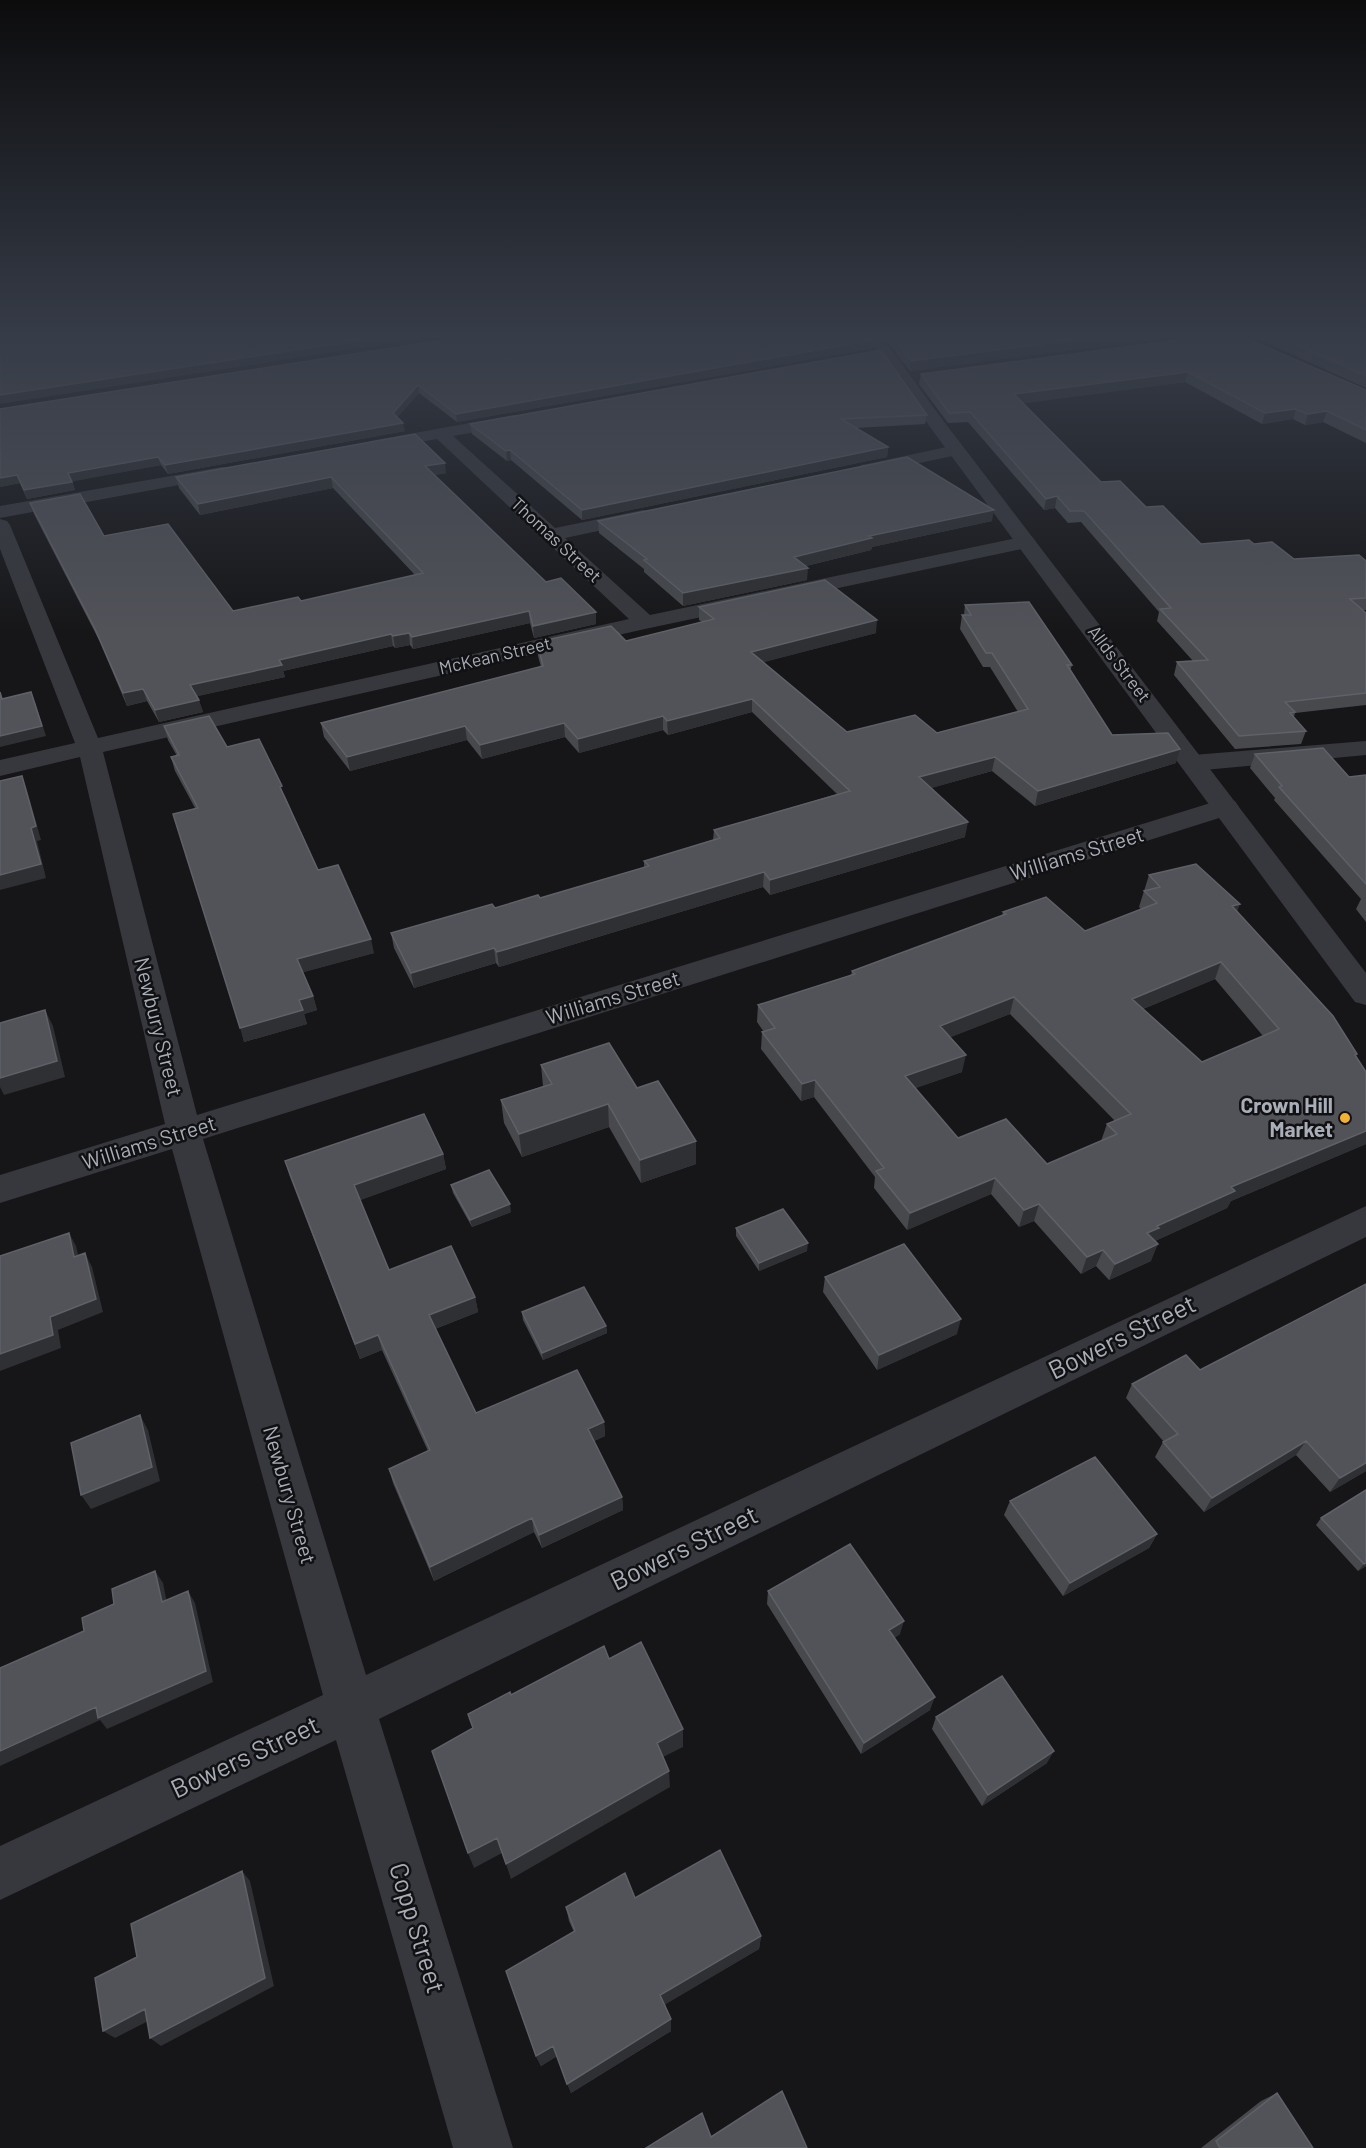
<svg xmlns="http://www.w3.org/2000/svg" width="1366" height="2148" font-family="Barlow,sans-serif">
  <rect width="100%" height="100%" fill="#161618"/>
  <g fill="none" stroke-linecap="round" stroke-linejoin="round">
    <path fill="#37383d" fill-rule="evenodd" d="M514,415L522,420L520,424L453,436L555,528L643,510L650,512L653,516L650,520L565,538L650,615L1026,536L1033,538L1036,542L1033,546L1026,548L645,629L103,752L197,1115L1217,801L1226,799L1235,801L1239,807L1235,813L203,1139L366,1675L1366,1206V1237L379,1719L513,2148H453L336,1740L0,1900V1846L323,1695L172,1149L0,1203V1175L165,1124L80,757L0,776V760L75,743L0,549V519L7,521L10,525L98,738L629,619L437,439L376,450L370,449L367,445L370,441L376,440Z
      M956,445L962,446L965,450L962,454L867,474L861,473L858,469L861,465L867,464Z
      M222,467L228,468L231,472L228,476L0,518V506Z
      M1366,741V755L1193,771L1184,768L1180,763L1184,758L1193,755Z"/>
    <path fill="#37383d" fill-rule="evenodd" d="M865,333H879L942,419L1366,973V1005L1355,1002L930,427Z"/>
  </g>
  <path fill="#47494d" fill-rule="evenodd" d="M887,333H895L907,339L1036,337L1029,333H1199L910,371L886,339Z
    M1231,333L1366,390V443L1323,422L1305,425L1293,419L1262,424L1185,382L1023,403L1101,482L1146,507L1201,544H1254L1294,559L1366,561V610H1363L1366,613V705L1295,713L1294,717L1306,731L1301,744L1235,749L1174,675L1177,662L1193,661L1157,621L1159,612L1081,522L1068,523L1055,508L1044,510L968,422L948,423L919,384L921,374Z
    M1245,333H1366V388Z
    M873,340V348L457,422L419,393L397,417L405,431L168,474L161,465L72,481L75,490L27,499L20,483L0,487V409Z
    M927,415L925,424L856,428L888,447L887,457L582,520L511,460L507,461L472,434L470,424Z
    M446,473L434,475L546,582L596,612V624L534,638L530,623L413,649L410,645L395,648L393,646L283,671L285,677L197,696L203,712L159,722L147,701L127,706L99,640L34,514L30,503L104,536L233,611L301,601L415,575L333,488L200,515L179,488L176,477Z
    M598,521H992L872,547L871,550L806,566L807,580L683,606L644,572V569L599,533Z
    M965,605L1072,665L1070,671L1112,735L1176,763L1035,806L992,771L931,788L965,837L770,895L763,887L499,967L496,963L414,988L394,948L391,933L540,898L644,868V861L713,840L714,830L837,794L752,712L668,735L663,730L579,753L565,737L482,759L467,740L350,771L324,737L321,723L541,667L538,656L537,642L626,641L702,622L699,620V607L876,633L763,662L847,732L937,733L1018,712L990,667H983L960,629L962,615H964Z
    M164,726L227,747L285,796L318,870L374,953L303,972L313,996L317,1010L304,1014L307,1024L244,1042L195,808L175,771L171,757L177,756L168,740Z
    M1255,754L1349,777L1366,775V922L1356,909L1361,899L1274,800L1275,798L1250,768Z
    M1149,875L1237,912L1357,1054L1356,1056L1366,1072V1144L1231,1201L1227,1208L1155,1241L1151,1261L1109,1280L1096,1266L1081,1274L1034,1221L1019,1227L991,1194L907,1230L874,1188L875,1177L814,1097L801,1101L761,1049L762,1032H764L757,1022L758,1005L851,975L852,971L1002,916L1003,912L1085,931L1141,909L1139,907ZM1215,979L1263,1036L1202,1062L1143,1009ZM1010,1014L1115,1121L1107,1124L1101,1141L1047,1164L958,1138L915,1088L962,1072L950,1037Z
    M541,1065L637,1088L696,1141V1164L641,1183L609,1127L522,1157L504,1123L501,1100L543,1086Z
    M443,1154L446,1169L360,1200L389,1270L475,1297L478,1312L435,1329L476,1413L604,1422L605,1436L594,1441L622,1497L623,1510L542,1548L534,1532L434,1581L393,1483L389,1469L428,1451L382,1350L360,1359L290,1177L285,1161Z
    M451,1185L511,1212L472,1227L453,1193Z
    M736,1228L807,1251L759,1271L736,1236Z
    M825,1277L957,1334L877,1370L823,1292Z
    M1366,1284V1471L1330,1492L1296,1455L1204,1512L1155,1457L1163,1442H1164L1126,1398L1132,1384L1200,1370Z
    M522,1312L606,1326L607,1333L543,1360L523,1320Z
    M1366,1490V1566L1358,1571L1316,1525L1321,1518Z
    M1010,1501L1157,1534L1149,1548L1063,1596L1004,1515Z
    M768,1591L900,1634L894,1638L930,1710L861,1754L767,1604Z
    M936,1717L1047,1763L982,1806L932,1729Z
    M635,1898L761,1936L759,1949L665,2004L671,2031L571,2093L557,2056L541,2066L536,2056L574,1932L569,1921L566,1907Z
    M1277,2093L1313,2148H1201L1261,2101Z"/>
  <path fill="#2f3033" d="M407,333H456L0,404V395Z
    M1128,333H1199L910,371L911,361Z
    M873,340V348L457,422L456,414Z
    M1188,372L1185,382L1012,405L1014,394Z
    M418,385L419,393L394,421L393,413Z
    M1296,409L1293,419L1262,424L1265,413Z
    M1327,411L1323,422L1305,425L1308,414Z
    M403,423L405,431L168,474L165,465Z
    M888,447L887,457L582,520V510Z
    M510,450L511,460L507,461L506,451Z
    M158,457L161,465L70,482L68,473Z
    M445,463L446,473L426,477L425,466Z
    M17,475L20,483L0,487V478Z
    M331,477L333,488L200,515L198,504Z
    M72,482L75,490L27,499L24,490Z
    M1057,496L1055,508L1044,510L1046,499Z
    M994,510L992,521L872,547L871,550L793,569L794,557L869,536Z
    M808,568L807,580L683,606V593Z
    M529,611L530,623L413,649L412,637Z
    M596,612V624L534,638L533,626Z
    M877,620L876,633L750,666L751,652Z
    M409,633L410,645L395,648L393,636Z
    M391,634L393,646L283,671L285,677L194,697L190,685L279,660Z
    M143,689L147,701L127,706L123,693Z
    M752,699V712L668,735L667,721Z
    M199,700L203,712L159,722L155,710Z
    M35,702L46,736L0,747V736Z
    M663,716V730L579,753L578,739Z
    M564,723L565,737L482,759L480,745Z
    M465,726L467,740L350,771L347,757Z
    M1180,749L1176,763L1035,806L1038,791Z
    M995,757L992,771L917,792L919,777Z
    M22,776L27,790L41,840L37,841L46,878L0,890V875L31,828Z
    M968,822L965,837L770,895V880Z
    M764,872L763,887L499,967L497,952Z
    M1240,904L1234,921L1232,906Z
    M371,939L374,953L301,973L297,959Z
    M494,948L496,963L414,988L411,973Z
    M1221,962L1215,979L1126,1016L1132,999Z
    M313,996L317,1010L304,1014L307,1024L244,1042L240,1028L299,1000Z
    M1014,997L1010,1014L936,1043L940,1026Z
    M45,1010L53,1026L65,1077L4,1095L0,1087V1076Z
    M966,1055L962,1072L902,1093L905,1076Z
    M815,1080L814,1097L801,1101L802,1084Z
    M608,1104L609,1127L522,1157L519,1134Z
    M1366,1131V1144L1231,1201L1227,1208L1153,1242L1147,1233L1157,1226L1231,1187Z
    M696,1141V1164L641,1183L640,1160Z
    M443,1154L446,1169L358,1201L354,1185Z
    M995,1178L991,1194L907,1230L910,1213Z
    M510,1204L511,1212L472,1227L470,1220Z
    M1039,1204L1034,1221L1019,1227L1024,1210Z
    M69,1233L76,1246L82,1271L74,1257Z
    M808,1243L807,1251L759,1271V1263Z
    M1158,1244L1151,1261L1109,1280L1115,1264Z
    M1103,1250L1096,1266L1081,1274L1087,1257Z
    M85,1253L92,1267L103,1312L58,1330L61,1348L0,1371V1354L50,1317Z
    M475,1297L478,1312L432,1330L429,1315Z
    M961,1319L957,1334L877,1370L879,1355Z
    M606,1326L607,1333L543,1360L542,1353Z
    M378,1335L382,1350L360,1359L355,1344Z
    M140,1415L148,1430L160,1481L91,1509L81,1495Z
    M604,1422L605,1436L590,1443L588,1429Z
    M1306,1441L1296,1455L1204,1512L1212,1498Z
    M1366,1463V1471L1330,1492L1340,1478Z
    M622,1497L623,1510L542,1548L539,1535Z
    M532,1518L534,1532L434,1581L430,1567Z
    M1157,1534L1149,1548L1063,1596L1070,1583Z
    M1366,1563V1566L1358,1571L1364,1564Z
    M155,1571L163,1583L169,1613L162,1602Z
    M188,1591L195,1603L213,1682L107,1729L100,1720L0,1766V1751Z
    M904,1621L900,1634L886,1643L889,1630Z
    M935,1697L930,1710L861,1754L864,1743Z
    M683,1729V1747L657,1760V1743Z
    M1054,1751L1047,1763L982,1806L988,1795Z
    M669,1771L670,1787L511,1879L506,1864Z
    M497,1838L502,1853L474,1868L468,1853Z
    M242,1871L250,1881L274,1986L161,2046L150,2038Z
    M761,1936L759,1949L661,2007L660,1995Z
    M145,2009L156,2017L115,2038L103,2031Z
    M671,2019V2031L571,2093L567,2084Z
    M553,2046L557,2056L541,2066L536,2056Z"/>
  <path fill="#525359" stroke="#5f6168" stroke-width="1.5" fill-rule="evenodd" d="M0,333H407L0,395Z
    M489,333H868L873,340L456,414L418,385L393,413L403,423L165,465L158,457L68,473L72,482L24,490L17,475L0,478V409Z
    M890,333H895L907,339L1056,336L1049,333H1128L911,361Z
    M1231,333H1234L1366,390V430L1327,411L1308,414L1296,409L1265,413L1188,372L1014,394L1101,482L1120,481L1146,507L1163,506L1201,544L1249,540L1254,544L1272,542L1294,559L1359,555L1366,561V598L1350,599L1366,613V693L1285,702L1295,712L1290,713L1306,731L1239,736L1177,662L1208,660L1160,609L1171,608L1084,511H1070L1057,496L1046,499L970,412L949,413L921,374Z
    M1269,333H1366V376Z
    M881,350L927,415L841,419L888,447L582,510L510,450L506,451L470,424Z
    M415,434L445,463L425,466L546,582L561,578L596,612L533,626L529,611L412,637L409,633L393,636L391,634L279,660L282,665L190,685L199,700L155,710L143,689L123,693L95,629L30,503L80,494L104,536L168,524L233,611L298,597L301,601L423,573L331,477L198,504L176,477Z
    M907,457L994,510L869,536L872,538L794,557L808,568L683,593L644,560L647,559L598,521Z
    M825,580L877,620L751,652L847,732L915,715L937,733L1028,709L992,653H986L962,615H971L965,605L1029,602L1072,665H1067L1112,735L1168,733L1180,749L1038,791L995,757L919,777L968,822L770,880L764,872L497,952L494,948L411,973L391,933L492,904L495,908L538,895L540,898L649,866L644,861L720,838L714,830L850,791L752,699L667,721L663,716L578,739L564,723L480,745L465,726L347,757L321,723L543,666L537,642L611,626L626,641L714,619L699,607Z
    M0,692L2,699L31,692L42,726L0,736Z
    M209,716L227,747L259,739L282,786L280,787L318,870L338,865L371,939L297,959L313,996L299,1000L303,1010L240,1028L173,814L198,808L171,757L179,755L164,726Z
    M1323,748L1349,777L1366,775V884L1279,787L1282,786L1255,754Z
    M22,776L36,826L31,828L41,864L0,875V781Z
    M1196,864L1240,904L1232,906L1333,1016L1357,1054L1355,1055L1366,1072V1131L1231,1187L1235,1191L1157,1226L1159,1228L1147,1233L1158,1244L1115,1264L1103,1250L1087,1257L1039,1204L1024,1210L995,1178L910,1213L876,1171L884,1168L815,1080L802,1084L762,1032L775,1028L758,1005L855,974L852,971L1006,914L1003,912L1046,897L1085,931L1157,903L1144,891L1160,887L1149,875ZM1221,962L1279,1029L1202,1062L1132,999ZM1014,997L1131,1114L1107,1124L1117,1134L1047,1164L1006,1119L958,1138L905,1076L966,1055L940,1026Z
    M45,1010L57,1061L0,1078V1023Z
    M609,1043L637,1088L658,1081L696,1141L640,1160L608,1104L519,1134L501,1100L552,1084L541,1065Z
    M424,1114L443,1154L354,1185L389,1270L451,1246L475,1297L429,1315L476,1413L577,1370L604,1422L588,1429L622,1497L539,1535L532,1518L430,1567L389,1469L430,1450L378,1335L355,1344L285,1161Z
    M489,1170L510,1204L470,1220L451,1185Z
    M783,1209L808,1243L759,1263L736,1228Z
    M69,1233L74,1257L85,1253L96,1299L50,1317L53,1335L0,1354V1256Z
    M904,1244L961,1319L879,1355L825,1277Z
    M1366,1284V1463L1340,1478L1306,1441L1212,1498L1163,1442L1178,1434L1132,1384L1186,1355L1200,1370Z
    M584,1287L606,1326L542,1353L522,1312Z
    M140,1415L152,1467L81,1495L71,1443Z
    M1095,1457L1157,1534L1070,1583L1010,1501Z
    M1366,1490V1563L1364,1564L1321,1518Z
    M850,1544L904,1621L889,1630L935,1697L864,1743L768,1591Z
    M155,1571L162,1602L188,1591L206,1671L98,1718L96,1707L0,1751V1668L84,1631L82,1618L114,1604L112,1589Z
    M641,1642L683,1729L657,1743L669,1771L506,1864L497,1838L468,1853L432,1751L473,1728L468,1714L510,1692L511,1695L604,1646L609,1659Z
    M1002,1676L1054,1751L988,1795L936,1717Z
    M720,1850L761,1936L660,1995L671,2019L567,2084L553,2046L536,2056L506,1971L575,1931L566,1907L625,1873L635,1898Z
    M242,1871L265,1978L150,2038L145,2009L103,2031L95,1978L137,1957L131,1924Z
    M782,2091L807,2148H646L702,2113L711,2137Z
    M1277,2093L1313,2148H1220L1216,2141Z"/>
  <linearGradient id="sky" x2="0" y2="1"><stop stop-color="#0c0c0d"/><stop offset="0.53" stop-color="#363c48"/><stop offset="1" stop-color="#363c48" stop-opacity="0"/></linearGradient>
  <rect width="1366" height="634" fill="url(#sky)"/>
  <circle fill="#f2b134" stroke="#111113" stroke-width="2" cx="1345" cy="1118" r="6"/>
  <g text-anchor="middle" stroke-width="5" stroke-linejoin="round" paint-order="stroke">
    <g font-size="18" fill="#a8adb8" stroke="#111113">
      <text transform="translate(556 540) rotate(43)" y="6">Thomas Street</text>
      <text transform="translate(495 656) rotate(-13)" y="6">McKean Street</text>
      <text transform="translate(1119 664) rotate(53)" y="6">Allds Street</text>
    </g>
    <g font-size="21" fill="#a8adb8" stroke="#111113">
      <text transform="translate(1077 854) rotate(-17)" y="7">Williams Street</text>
      <text transform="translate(613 998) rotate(-17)" y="7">Williams Street</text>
      <text transform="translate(158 1027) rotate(76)" y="7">Newbury Street</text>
      <text transform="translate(149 1143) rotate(-17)" y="7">Williams Street</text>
      <text transform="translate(289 1495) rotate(74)" y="7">Newbury Street</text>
    </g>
    <g font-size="21" font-weight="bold" fill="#a8adb8" stroke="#111113" text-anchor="end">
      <text x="1333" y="1113">Crown Hill<tspan x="1333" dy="24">Market</tspan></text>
    </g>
    <g font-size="26" fill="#a8adb8" stroke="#111113">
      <text transform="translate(1122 1337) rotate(-26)" y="9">Bowers Street</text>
      <text transform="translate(684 1548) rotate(-26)" y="9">Bowers Street</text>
      <text transform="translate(245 1757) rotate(-25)" y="9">Bowers Street</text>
      <text transform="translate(417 1928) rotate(73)" y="9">Copp Street</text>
    </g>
  </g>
</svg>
